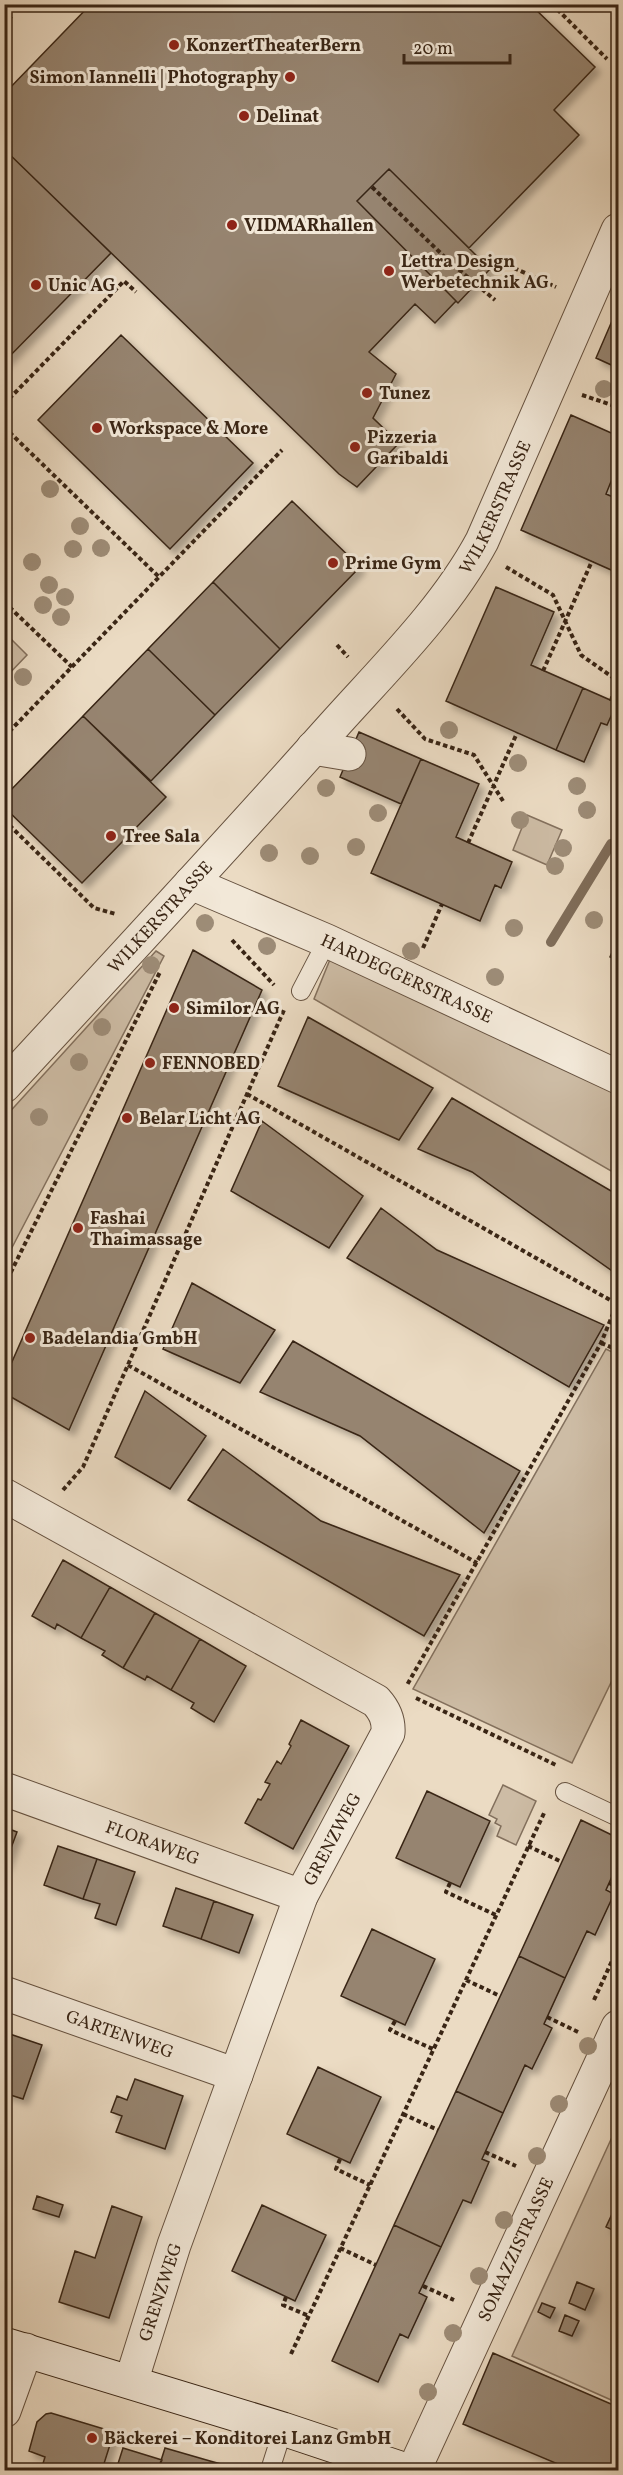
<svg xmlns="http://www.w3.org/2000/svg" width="623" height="2475" font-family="Vollkorn,serif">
  <defs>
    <filter id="shadow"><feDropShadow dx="5.5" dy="5.5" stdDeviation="3" flood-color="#0004"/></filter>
  </defs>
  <rect width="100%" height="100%" fill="#ebdbc3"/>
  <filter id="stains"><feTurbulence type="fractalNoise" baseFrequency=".00333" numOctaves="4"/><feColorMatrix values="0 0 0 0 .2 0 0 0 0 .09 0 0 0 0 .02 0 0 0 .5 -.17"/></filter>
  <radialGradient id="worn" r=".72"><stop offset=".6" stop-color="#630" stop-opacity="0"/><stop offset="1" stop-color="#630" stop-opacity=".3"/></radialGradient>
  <path fill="#cdbca5" stroke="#83705d" stroke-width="1.5" d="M5,633L27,655L5,678H4Z
    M527,815L562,830L547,865L513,850Z
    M156,951L164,956L5,1261V1117Z
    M331,957L618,1088V1175L314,999Z
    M606,1349L618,1355V1668L572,1763L413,1689Z
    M503,1785L536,1801L516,1845L497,1836L501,1826L495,1823L497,1819L489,1815Z
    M618,2124V2403L512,2356Z"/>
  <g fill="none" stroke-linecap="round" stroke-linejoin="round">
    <path stroke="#7f6d5a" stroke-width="10" d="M551,942L611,844L616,843L618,837"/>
  </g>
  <path fill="#96846f" stroke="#392515" stroke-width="1.5" filter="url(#shadow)" d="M91,4H530L595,67L554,110L579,135L469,248L389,169L357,201L456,301L435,323L415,304L369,352L396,374L373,418L399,443L357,487L339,474L4,149V94Z
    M4,149L111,253L4,362Z
    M389,169L490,269L458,303L357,201Z
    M618,307V368L596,358Z
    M121,335L253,463L170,549L38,420Z
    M571,415L618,436V464L606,494L618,499V573L521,530Z
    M292,501L360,567L280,649L213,582Z
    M213,582L280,649L215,715L148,649Z
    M496,587L554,612L531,665L583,688L556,750L446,701Z
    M148,649L215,715L151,781L83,716Z
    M583,688L617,703L607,725L601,723L584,762L556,750Z
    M83,716L166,797L82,883L4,807V797Z
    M359,732L421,759L401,804L340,777Z
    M421,759L479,784L456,837L512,862L501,888L495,885L480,921L371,873Z
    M618,939V961L610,957Z
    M193,950L262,990L69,1430L4,1393V1380Z
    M308,1017L433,1088L399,1140L278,1086Z
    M452,1098L618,1195V1275L472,1172L418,1149Z
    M262,1121L363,1196L329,1248L231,1191Z
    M381,1208L437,1250L604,1325L569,1387L347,1258Z
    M192,1283L275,1330L240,1383L163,1349Z
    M293,1341L520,1471L484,1533L360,1436L260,1392Z
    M145,1391L206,1436L170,1489L115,1457Z
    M223,1449L321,1521L460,1575L424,1636L188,1500Z
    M63,1560L110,1587L81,1638L57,1624L55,1629L32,1616Z
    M110,1587L155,1613L123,1668L102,1655L105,1651L81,1638Z
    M155,1613L200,1639L171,1690L147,1676L145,1680L123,1668Z
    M200,1639L246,1666L214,1722L191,1708L194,1703L171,1690Z
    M301,1720L349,1746L293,1849L245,1823L258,1799L261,1800L270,1784L265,1782L277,1761L281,1764L291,1746L289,1744Z
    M427,1791L490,1821L460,1887L396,1858Z
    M581,1820L618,1838V1863L606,1890L614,1894L595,1935L587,1931L565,1978L519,1956Z
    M4,1827L17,1832L4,1867Z
    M58,1846L97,1859L83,1899L44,1885Z
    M97,1859L135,1872L116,1925L95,1918L100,1904L83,1899Z
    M176,1888L214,1901L201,1939L163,1926Z
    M214,1901L253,1915L239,1953L201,1939Z
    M372,1929L435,1959L405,2025L341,1996Z
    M519,1956L565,1978L544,2024L552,2028L532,2069L525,2065L503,2113L456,2091Z
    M4,2032L42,2045L23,2099L4,2093Z
    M318,2067L381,2097L350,2163L287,2134Z
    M135,2079L183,2096L165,2149L116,2132L122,2116L111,2112L117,2096L127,2100Z
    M456,2091L503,2113L482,2159L489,2162L471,2203L463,2200L441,2247L394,2225Z
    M37,2196L63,2205L59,2217L33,2209Z
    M262,2205L326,2235L295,2301L232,2271Z
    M112,2206L142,2217L109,2318L59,2302L75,2251L95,2258Z
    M612,2214L618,2217L617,2232L606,2227Z
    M394,2225L441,2247L419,2293L427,2297L408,2338L400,2334L378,2382L332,2361Z
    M577,2282L594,2289L585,2310L569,2303Z
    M542,2303L555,2308L550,2318L538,2312Z
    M565,2315L579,2321L572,2336L559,2331Z
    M493,2353L618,2407V2470H572L463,2424Z
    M51,2413L114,2432L102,2470H41L45,2457L29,2451L37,2422L46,2414Z
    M123,2448L162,2460L158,2470H116Z
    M165,2448L210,2461L243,2470H158Z"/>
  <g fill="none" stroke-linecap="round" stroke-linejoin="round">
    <defs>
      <path id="service" d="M301,991L327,941
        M565,1792L618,1817
        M270,2470L283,2429"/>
      <g id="minor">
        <path d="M313,748L349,754"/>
        <path id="s1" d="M191,883L327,941L618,1077"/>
        <path id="s2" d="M4,1086C112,969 220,853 326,734C379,674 444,612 482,541L618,230"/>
        <path d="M4,1495L376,1701C385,1711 389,1720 388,1733L301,1896L174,2245L131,2382"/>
        <path id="s3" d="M4,1789L301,1896"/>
        <path id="s4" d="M4,1993L236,2075"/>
        <path d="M4,2411L26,2350"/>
        <path id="s5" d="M414,2470L618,2027"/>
      </g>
      <path id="secondary" d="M4,2344L283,2429L406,2470"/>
    </defs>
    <use href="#service" stroke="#665240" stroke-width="20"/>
    <use href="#minor" stroke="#665240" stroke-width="35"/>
    <use href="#secondary" stroke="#392515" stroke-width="35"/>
    <path stroke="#392515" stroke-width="4" stroke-dasharray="4.5 3" stroke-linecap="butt" d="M552,4L607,59
      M372,187L452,264L495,300
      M514,268L556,287
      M582,395L618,407
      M4,404L124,281L136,292
      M4,427L159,577
      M506,567L553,595L581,655L618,681
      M4,602L72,667
      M337,645L348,657
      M543,671L592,561
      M611,701L617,680
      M397,709L425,739L474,755L503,801
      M4,737L282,450
      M4,820L94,908L116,914
      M468,843L517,733
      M232,940L274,985
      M423,948L442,904
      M247,1094L617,1304L601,1343L407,1685
      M4,1286L160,972
      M601,1343L618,1350
      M128,1365L477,1563
      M63,1490L83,1467L284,1010
      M416,1698L558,1766
      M528,1846L562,1862
      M450,1883L446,1892L496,1915
      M609,1883L618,1887
      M466,1980L500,1996
      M594,2000L618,1948
      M547,2017L578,2032
      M395,2021L390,2030L433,2049
      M403,2114L438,2130
      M485,2152L516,2166
      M340,2159L336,2169L370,2185
      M340,2248L376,2265
      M423,2286L454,2300
      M286,2297L283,2305L309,2316
      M291,2354L545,1811"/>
    <use href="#service" stroke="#f2e8d8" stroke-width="18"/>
    <use href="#minor" stroke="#f2e8d8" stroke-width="33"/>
    <use href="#secondary" stroke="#f2e8d8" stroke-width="33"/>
    <path stroke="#392515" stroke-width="4.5" stroke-dasharray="10 10" stroke-linecap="butt" d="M4,23L24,4"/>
  </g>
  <g fill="#9d8c77">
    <circle cx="604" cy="389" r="9"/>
    <circle cx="50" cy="489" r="9"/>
    <circle cx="80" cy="526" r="9"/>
    <circle cx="101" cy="548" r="9"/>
    <circle cx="73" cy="549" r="9"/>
    <circle cx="32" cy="562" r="9"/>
    <circle cx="49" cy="585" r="9"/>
    <circle cx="65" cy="597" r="9"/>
    <circle cx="43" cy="605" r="9"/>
    <circle cx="61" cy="617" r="9"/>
    <circle cx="23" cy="677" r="9"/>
    <circle cx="449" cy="730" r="9"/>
    <circle cx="518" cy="763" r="9"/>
    <circle cx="577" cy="786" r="9"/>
    <circle cx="326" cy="788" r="9"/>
    <circle cx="587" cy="810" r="9"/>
    <circle cx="378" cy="813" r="9"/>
    <circle cx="520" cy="820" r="9"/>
    <circle cx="356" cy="847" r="9"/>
    <circle cx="563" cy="848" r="9"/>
    <circle cx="269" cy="853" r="9"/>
    <circle cx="310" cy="856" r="9"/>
    <circle cx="555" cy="866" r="9"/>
    <circle cx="594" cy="920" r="9"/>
    <circle cx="205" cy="923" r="9"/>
    <circle cx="514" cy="928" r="9"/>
    <circle cx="267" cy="946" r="9"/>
    <circle cx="411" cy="951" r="9"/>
    <circle cx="151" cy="965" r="9"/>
    <circle cx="495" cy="977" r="9"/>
    <circle cx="102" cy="1027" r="9"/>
    <circle cx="79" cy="1062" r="9"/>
    <circle cx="39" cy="1117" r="9"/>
    <circle cx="588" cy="2046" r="9"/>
    <circle cx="559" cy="2104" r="9"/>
    <circle cx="537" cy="2156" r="9"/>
    <circle cx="504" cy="2220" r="9"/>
    <circle cx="479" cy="2276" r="9"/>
    <circle cx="453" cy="2333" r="9"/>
    <circle cx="428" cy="2392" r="9"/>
  </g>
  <g fill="#8f2418" stroke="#f2e8d8" stroke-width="2">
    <circle cx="174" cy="45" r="6"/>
    <circle cx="290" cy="77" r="6"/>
    <circle cx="244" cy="116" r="6"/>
    <circle cx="232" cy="225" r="6"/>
    <circle cx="389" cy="271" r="6"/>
    <circle cx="36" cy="285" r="6"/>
    <circle cx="367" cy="393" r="6"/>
    <circle cx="97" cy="428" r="6"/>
    <circle cx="355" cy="447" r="6"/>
    <circle cx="333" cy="563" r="6"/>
    <circle cx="111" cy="836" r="6"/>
    <circle cx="174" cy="1008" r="6"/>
    <circle cx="150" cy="1063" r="6"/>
    <circle cx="127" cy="1118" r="6"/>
    <circle cx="78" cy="1228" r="6"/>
    <circle cx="30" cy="1338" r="6"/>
    <circle cx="92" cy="2438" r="6"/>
  </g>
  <g text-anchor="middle" stroke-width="6" stroke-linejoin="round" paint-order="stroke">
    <g font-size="18" font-weight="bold" fill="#392515" stroke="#f2e8d8" text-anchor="start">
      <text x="186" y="51">KonzertTheaterBern</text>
      <text x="278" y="83" text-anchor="end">Simon Iannelli | Photography</text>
      <text x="256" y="122">Delinat</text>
      <text x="244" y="231">VIDMARhallen</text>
      <text x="401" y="267">Lettra Design<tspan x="401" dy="21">Werbetechnik AG</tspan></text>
      <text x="48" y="291">Unic AG</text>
      <text x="379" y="399">Tunez</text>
      <text x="109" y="434">Workspace &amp; More</text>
      <text x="367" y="443">Pizzeria<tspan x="367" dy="21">Garibaldi</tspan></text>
      <text x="345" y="569">Prime Gym</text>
      <text x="123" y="842">Tree Sala</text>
      <text x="186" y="1014">Similor AG</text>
      <text x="162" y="1069">FENNOBED</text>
      <text x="139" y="1124">Belar Licht AG</text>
      <text x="90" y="1224">Fashai<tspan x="90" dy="21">Thaimassage</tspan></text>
      <text x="42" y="1344">Badelandia GmbH</text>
      <text x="104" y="2444">Bäckerei – Konditorei Lanz GmbH</text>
    </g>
    <g font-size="18" fill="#392515" stroke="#f2e8d8">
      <text dy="6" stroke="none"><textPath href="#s2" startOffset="762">WILKERSTRASSE</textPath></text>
      <text dy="6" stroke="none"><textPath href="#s2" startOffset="230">WILKERSTRASSE</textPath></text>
      <text dy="6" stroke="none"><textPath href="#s1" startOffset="236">HARDEGGERSTRASSE</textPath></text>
      <text transform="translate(332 1839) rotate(-62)" y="6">GRENZWEG</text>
      <text dy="6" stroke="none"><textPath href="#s3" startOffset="158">FLORAWEG</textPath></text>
      <text dy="6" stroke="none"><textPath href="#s4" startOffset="123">GARTENWEG</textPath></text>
      <text dy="6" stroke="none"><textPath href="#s5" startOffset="243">SOMAZZISTRASSE</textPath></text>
      <text transform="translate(160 2292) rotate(-72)" y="6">GRENZWEG</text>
    </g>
  </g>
  <rect width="623" height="2475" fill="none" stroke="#ebdbc3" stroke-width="24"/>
  <rect x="6" y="6" width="611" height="2463" fill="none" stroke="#392515" stroke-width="3"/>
  <rect x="12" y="12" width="599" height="2451" fill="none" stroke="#392515" stroke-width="1.5"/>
  <path d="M404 54v9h106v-9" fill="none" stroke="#392515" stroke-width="3"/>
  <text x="413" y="54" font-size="18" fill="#392515" stroke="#f2e8d8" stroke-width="4.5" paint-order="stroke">20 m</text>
  <rect width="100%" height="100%" filter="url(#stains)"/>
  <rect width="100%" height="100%" fill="url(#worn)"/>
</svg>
